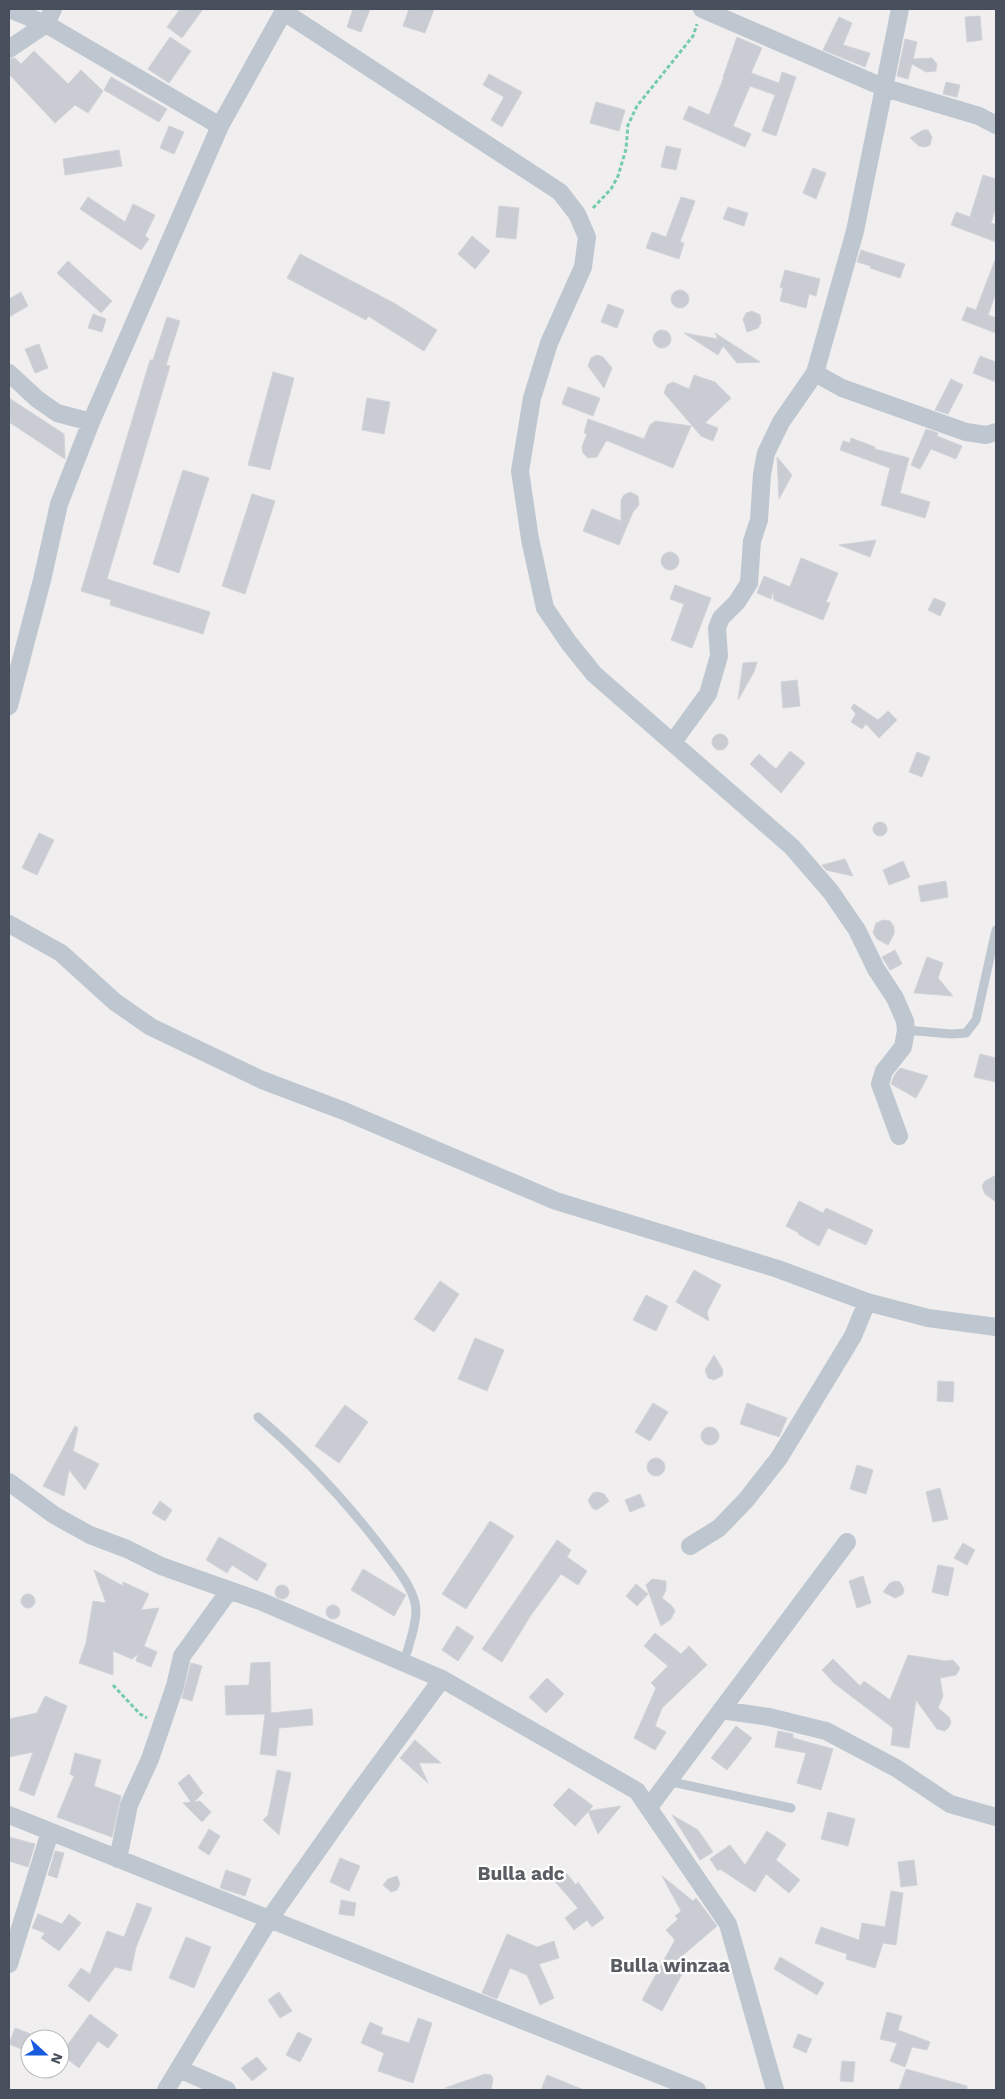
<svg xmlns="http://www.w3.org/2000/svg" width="1005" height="2099" font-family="'Work Sans',sans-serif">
  <rect width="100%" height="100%" fill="#f0eeee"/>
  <path fill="#caccd3" stroke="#d2d3d9" d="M180,9H203L182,38L167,27Z
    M353,9H370L361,32L347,27Z
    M409,9H434L425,33L403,26Z
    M980,16L982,40L967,42L965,17Z
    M839,17L852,23L843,45L870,53L865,67L823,50Z
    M170,37L191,51L169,83L148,69Z
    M737,37L762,48L751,73L779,83L782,72L796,77L776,136L762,131L775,95L750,86L733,126L751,134L745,147L683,119L689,106L709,115L724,77H723Z
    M905,39L917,42L913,59L932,58L937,64L936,71L926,72L912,64L908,79L897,76Z
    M34,51L68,84L81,70L103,91L88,113L75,105L55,123L9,74V59L15,58L21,64Z
    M489,74L522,92L502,127L491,120L504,97L483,85Z
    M111,77L167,109L159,122L104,90Z
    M946,82L960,85L957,97L943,94Z
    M596,102L625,110L619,131L590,123Z
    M169,126L184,132L174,154L160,148Z
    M923,130H928L932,137L930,145L925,147L919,146L910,138Z
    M666,146L681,149L676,170L661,167Z
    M119,150L122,166L65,175L63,159Z
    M813,168L826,173L816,199L803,193Z
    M983,175L996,179V207L991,223L996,225V242L951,225L956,212L970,217Z
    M88,197L125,222L133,204L155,215L145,236L149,239L141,250L80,209Z
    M681,197L695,201L680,242L684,243L679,259L646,248L652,232L666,237Z
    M499,206L519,208L516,239L496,237Z
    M728,207L748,213L744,226L723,219Z
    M472,236L490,251L475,269L458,254Z
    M861,250L905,264L900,278L870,268L871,266L857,262Z
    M300,254L394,303L437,330L424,351L368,316L366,320L287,278Z
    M995,260L996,293L988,315L996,318V333L962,320L967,307L976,310Z
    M68,261L112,301L101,313L57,273Z
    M785,270L820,279L816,296L809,294L806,308L780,301L783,288L780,287Z
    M671 299a9 9 0 1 1 18 0a9 9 0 1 1-18 0Z
    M21,292L28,306L9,317V299Z
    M608,304L624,310L617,328L601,322Z
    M752,311L760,315L761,323L758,328L747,332L743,319L746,313Z
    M93,314L106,319L102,332L88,328Z
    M167,317L180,321L166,365L170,366L107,579L210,612L203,634L110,605L111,600L81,591L150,360H153Z
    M653 339a9 9 0 1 1 18 0a9 9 0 1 1-18 0Z
    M684,333L718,339L715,333L760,362L737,363L723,346L718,355Z
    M39,344L48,368L35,373L25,349Z
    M597,355L603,357L612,368L604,388L588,366L591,358Z
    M980,356L996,362V382L973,373Z
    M273,372L294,378L270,470L248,465Z
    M694,375L715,382L731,398L705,423L718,428L713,441L701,436L664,393L667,385L673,382L689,389Z
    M951,379L963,385L948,414L935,410Z
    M568,387L600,398L593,416L562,404Z
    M9,398L64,434L65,459L9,422Z
    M367,398L390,402L384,434L362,430Z
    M588,419L644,439L650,425L655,421L691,426L673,468L608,441H606L597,457L588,458L583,453L582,447L587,434L584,433Z
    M926,429L938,433L937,436L962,446L956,459L931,449L920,469L911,465Z
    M851,438L875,447V449L909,458L900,493L930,502L925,518L881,505L890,468L840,450L843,441L850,443Z
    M777,457L792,475L779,499Z
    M183,470L209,478L179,573L153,564Z
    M630,492L638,496L639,505L633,512L619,545L583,531L592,509L621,521V500L624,495Z
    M252,494L275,501L245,594L222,586Z
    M876,540L870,557L839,545Z
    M661 561a9 9 0 1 1 18 0a9 9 0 1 1-18 0Z
    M801,558L838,573L826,602L830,603L823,620L774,600L773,591L771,599L757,593L764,576L790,587Z
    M675,585L711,598L692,648L671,640L684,604L670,599Z
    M934,598L946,603L940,616L928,610Z
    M757,662L754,672L738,700L743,663Z
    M797,680L800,706L783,708L781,682Z
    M854,704L878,720L888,711L897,720L879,738L866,724L862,729L851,722L856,714L851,708Z
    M712 742a8 8 0 1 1 16 0a8 8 0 1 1-16 0Z
    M790,751L805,763L781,793L750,764L759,754L776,769Z
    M917,752L930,757L922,777L909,772Z
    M873 829a7 7 0 1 1 14 0a7 7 0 1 1-14 0Z
    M39,833L54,840L37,875L22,868Z
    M845,859L853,876L826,870L822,865Z
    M903,861L910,877L889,885L883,870Z
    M946,881L948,897L921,902L918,886Z
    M883,920L890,921L894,927V934L888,945L877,939L873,933L876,923Z
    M895,950L902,964L890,970L882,957Z
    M927,957L943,963L938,978L953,996L914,993Z
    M980,1054L996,1058V1082L974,1077Z
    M900,1068L928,1076L916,1098L891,1084L894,1076Z
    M996,1175V1202L985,1194L982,1186L985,1181Z
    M799,1201L823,1213L826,1208L873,1230L866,1245L828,1228L819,1246L798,1234L799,1233L786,1226Z
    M694,1270L721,1285L707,1312L709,1321L676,1302Z
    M440,1281L459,1294L434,1332L414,1319Z
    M646,1295L668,1306L656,1331L633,1320Z
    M475,1338L504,1350L487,1391L458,1379Z
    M714,1355L723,1370L722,1376L714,1380L708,1378L705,1370Z
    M938,1381L954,1382L953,1402L937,1401Z
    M653,1403L668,1412L650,1441L635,1432Z
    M747,1403L787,1418L779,1437L740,1424Z
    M345,1405L368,1422L339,1463L315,1446Z
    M75,1426L78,1428L73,1451L99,1464L85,1490L69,1470L64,1496L43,1486Z
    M701 1436a9 9 0 1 1 18 0a9 9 0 1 1-18 0Z
    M647 1467a9 9 0 1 1 18 0a9 9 0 1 1-18 0Z
    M857,1465L873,1470L866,1494L850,1489Z
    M940,1488L948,1519L933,1522L926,1492Z
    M598,1492L604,1494L609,1501L597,1510L592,1508L588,1500L593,1493Z
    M640,1494L645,1506L630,1512L625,1500Z
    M160,1501L172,1510L165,1521L152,1513Z
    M490,1521L514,1536L466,1609L442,1594Z
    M219,1537L267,1564L257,1581L232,1565L227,1573L206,1560Z
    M557,1540L571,1550L567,1557L587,1571L578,1585L561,1574L531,1615L502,1662L482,1649Z
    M963,1543L975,1550L967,1565L954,1558Z
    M938,1565L954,1568L948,1596L932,1592Z
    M363,1569L406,1595L394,1616L351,1590Z
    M94,1570L123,1586V1582L149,1594L141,1610L159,1608L144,1646L157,1652L151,1667L136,1661L138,1654L132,1659L113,1651V1675L79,1663L86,1643L93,1601L106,1603Z
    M863,1576L871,1603L857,1608L849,1581Z
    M652,1579L666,1581V1590L662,1598L672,1606L675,1611L671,1619L661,1626L646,1585Z
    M895,1581L900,1582L904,1589L903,1594L895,1598L883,1592L890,1583Z
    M636,1584L648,1594L637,1606L626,1596Z
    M275 1592a7 7 0 1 1 14 0a7 7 0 1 1-14 0Z
    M21 1601a7 7 0 1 1 14 0a7 7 0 1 1-14 0Z
    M326 1612a7 7 0 1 1 14 0a7 7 0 1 1-14 0Z
    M457,1626L474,1637L458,1661L442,1650Z
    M655,1633L681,1654L689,1646L707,1665L662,1708L655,1726L666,1732L655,1750L634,1738L656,1688L651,1683L668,1666L644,1646Z
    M908,1655L945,1661L953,1660L960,1668L956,1675L940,1678L943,1696L938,1708L949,1717L951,1722L949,1727L945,1731L937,1729L916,1700L909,1748L891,1745L893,1728L834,1683L822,1670L833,1659L860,1686L864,1681L890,1700Z
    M270,1662L271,1713L312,1709L313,1725L279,1728L276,1756L260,1754L265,1714L226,1715L225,1686L249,1685L251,1663Z
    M191,1663L202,1666L192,1701L182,1698Z
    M547,1678L564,1694L546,1713L529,1697Z
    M45,1696L67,1706L34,1796L19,1790L33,1752L9,1757V1719L37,1713Z
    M736,1726L752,1738L727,1770L711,1758Z
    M778,1731L793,1734V1738L833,1749L821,1790L797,1783L806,1753L775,1747Z
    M415,1740L441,1763H419L428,1783L400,1758Z
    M75,1753L101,1760L94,1786L121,1796L112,1837L57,1817L74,1776L70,1774Z
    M277,1770L291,1773L279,1835L263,1820L268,1815Z
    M189,1774L203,1793L194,1802L200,1801L211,1812L202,1822L183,1803L191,1802L178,1783Z
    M569,1788L593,1806L575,1826L553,1805Z
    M621,1806L598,1834L588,1811Z
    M828,1812L855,1819L848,1846L821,1839Z
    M672,1815L698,1830L713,1852L700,1860Z
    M209,1829L220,1836L209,1855L198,1848Z
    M767,1831L786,1844L776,1860L800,1880L789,1893L766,1874L755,1892L720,1869L718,1871L710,1859L730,1845L745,1865Z
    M9,1837L35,1844L28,1867L9,1861Z
    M55,1851L64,1853L57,1878L48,1875Z
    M340,1858L360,1866L349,1891L330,1882Z
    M914,1860L917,1885L901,1887L898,1862Z
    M562,1868L576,1885L578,1882L604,1918L592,1927L587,1920L574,1930L565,1918L578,1908L552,1878Z
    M226,1870L251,1879L245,1896L220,1888Z
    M397,1876L400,1884L397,1890L391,1892L383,1885L388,1879Z
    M662,1876L693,1901L696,1898L717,1926L676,1961L686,1967L662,2011L642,2000L675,1940L666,1930L678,1919L675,1916L681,1911Z
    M891,1891L903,1893L896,1945L883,1943L875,1968L846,1959L847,1954L815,1943L821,1927L859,1940L862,1923L885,1927Z
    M341,1900L356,1903L354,1916L339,1914Z
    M137,1903L152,1908L136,1947L131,1971L115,1967L89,2002L68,1986L81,1968L90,1974L107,1931L124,1937Z
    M38,1914L62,1924L69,1914L81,1923L59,1951L41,1938L45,1933L32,1928Z
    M507,1934L537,1947L554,1941L559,1958L539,1964L554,1998L540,2005L527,1975L510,1968L497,1999L482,1993Z
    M186,1937L211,1947L194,1988L169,1978Z
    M780,1957L824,1983L817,1995L774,1969Z
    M279,1992L292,2011L280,2018L268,2000Z
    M887,2012L902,2016L898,2030L930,2042L927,2050L912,2047L905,2067L890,2061L897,2043L880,2039Z
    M90,2014L118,2035L108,2048L98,2041L79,2068L61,2054Z
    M418,2018L432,2023L413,2083L378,2071L384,2053L361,2043L370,2022L383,2028L381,2034L409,2043Z
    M15,2028L31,2034L24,2050L9,2044Z
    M298,2032L312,2039L300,2062L286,2055Z
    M798,2034L812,2039L806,2053L793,2047Z
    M257,2057L267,2069L252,2081L241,2068Z
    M842,2061L855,2062L853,2082L840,2081Z
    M906,2069L967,2086V2090H899Z
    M485,2074L491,2075L493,2079L491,2090L445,2088Z
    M547,2075L584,2090H541Z"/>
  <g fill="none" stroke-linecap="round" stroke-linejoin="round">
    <path stroke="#74ccaa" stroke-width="3" stroke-dasharray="4 2.5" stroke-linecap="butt" d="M593,208L611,189L618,176L626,149L628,125L637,106L693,36L697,24
      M113,1685L140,1714L147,1718"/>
    <path stroke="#bec6d0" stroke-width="9" d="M906,1030L951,1034L966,1033L976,1020L996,930
      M258,1417C305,1457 346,1501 384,1551C395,1566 411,1585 415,1603C419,1617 408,1650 403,1663
      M668,1781L791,1808"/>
    <path stroke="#bec6d0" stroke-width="18" d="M9,9L46,24L220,126
      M702,9L885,88L979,116L996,125
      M284,12L560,192L577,214L587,237L583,267L549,343L532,398L520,471L530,539L545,608L569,643L594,674L792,847L831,892L857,930L876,969L895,998L905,1021L906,1030L903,1047L884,1071L880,1084L899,1136
      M9,49L46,24L53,9
      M9,373L37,399L57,413L91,422
      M815,373L842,388L966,432L986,435L996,432
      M9,706L42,580L59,504L91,422L220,126L285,9
      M673,742L708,694L719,656L717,628L721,618L737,602L749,583L752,541L759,520L762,474L766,453L781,422L815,373L855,231L900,9
      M9,924L61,953L115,1002L151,1027L262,1080L344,1111L556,1201L778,1269L867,1302
      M9,1482L54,1515L90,1535L127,1549L161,1566L260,1601L442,1679L637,1791L728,1924L775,2090
      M690,1546L719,1528L746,1500L779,1458L853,1336L867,1302L928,1318L996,1327
      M721,1710L769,1717L826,1731L896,1768L950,1804L996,1817
      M649,1807L847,1542
      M9,1815L697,2090
      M118,1859L129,1805L150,1759L175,1686L182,1656L229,1591
      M9,1964L50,1832
      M179,2069L227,2090
      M166,2090L270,1918L356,1796L442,1679"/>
  </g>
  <g text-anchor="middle" stroke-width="4.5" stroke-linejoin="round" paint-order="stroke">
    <g font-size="19" font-weight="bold" fill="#5a5d63" stroke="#fff">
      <text x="521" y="1880">Bulla adc</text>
      <text x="670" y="1972">Bulla winzaa</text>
    </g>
  </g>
  <rect width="1005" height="2099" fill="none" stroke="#464f5b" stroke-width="20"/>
  <g transform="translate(45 2054) rotate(111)"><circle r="24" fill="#ffffff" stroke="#b5b9bd"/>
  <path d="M0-4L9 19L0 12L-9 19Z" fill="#195bdf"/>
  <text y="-8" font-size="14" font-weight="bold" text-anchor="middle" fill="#464f5b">N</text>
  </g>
</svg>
